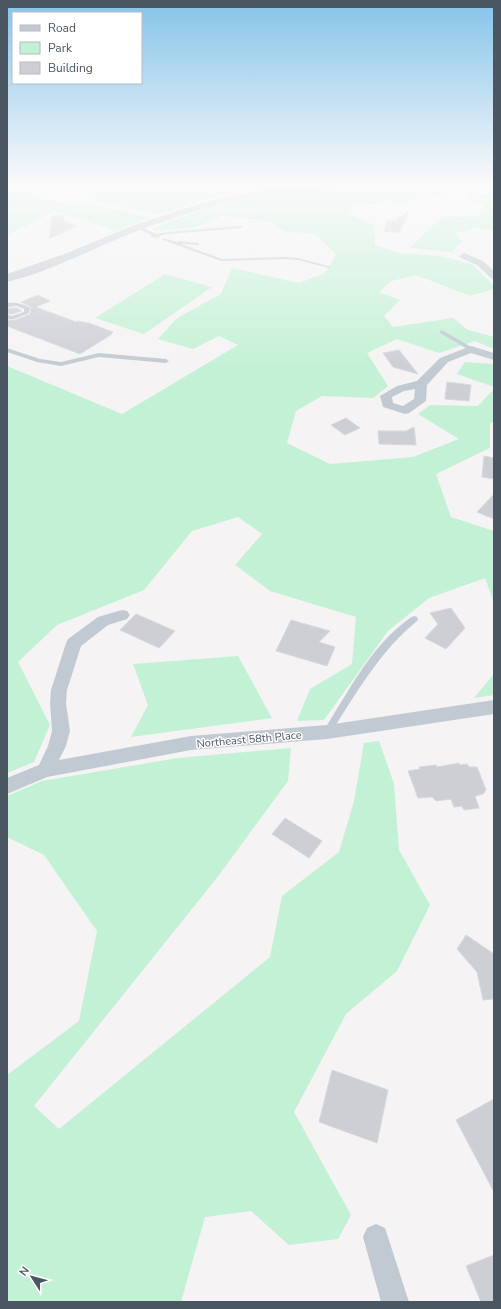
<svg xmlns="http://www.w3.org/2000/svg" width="501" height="1309" font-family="'Nunito Sans',sans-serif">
  <rect width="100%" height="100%" fill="#f5f3f3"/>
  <path fill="#c3f1d5" d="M7,186H34L30,190L47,200L79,203L114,209L148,218L115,230L54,211L7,235Z
    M94,186H238L237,192L210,198L159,214L87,199Z
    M344,186H430L444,193L439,196L425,193L403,207L388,202L354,206L348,214L374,225L375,245L399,253L440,256L472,264L494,286V289L470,296L416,275L391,281L379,292L400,300L384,316L393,327L453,318L468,330L494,337V349L475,341L439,353L397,339L367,353L388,386L373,398L322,396L296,411L287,443L330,464L413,457L459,439L418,414L430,405L478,406L494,389V422L490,423V448L436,474L451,517L494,531V603L485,578L429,598L388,631L324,720L297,721L310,689L352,664L356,617L270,591L235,565L262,534L238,517L192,531L144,590L57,625L18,662L50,725L34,762L7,773V366L122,414L238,345L219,336L193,349L158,339L177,318L221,294L232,268L299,283L325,273L336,254L315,234L284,231L268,221L223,216L196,227L156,231L151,229C175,220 200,210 226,203C265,194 305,197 344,186Z
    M494,193V230L476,228L456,233L462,241L452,252L410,248L426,231L442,218L478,216L484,206L471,200V195Z
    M165,274L212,287L144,334L95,318Z
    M465,362L494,364V387L457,374Z
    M238,656L272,718L131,737L148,705L133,664Z
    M494,658V695L474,698L493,675Z
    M379,741L394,784L399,850L430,905L397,971L346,1014L294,1112L351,1215L338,1239L289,1245L251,1211L205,1217L181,1302H7V1075L79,1021L97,931L44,855L7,837V796L42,781L178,758L291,748L288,781L216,879L34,1106L59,1129L270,957L282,896L339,852L354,801L364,743Z"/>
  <path fill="#cdcfd5" stroke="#d7d9de" d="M409,210L400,233L384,231L388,220L395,221Z
    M64,215L63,221L77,226L49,239L52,216Z
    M38,295L50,301L36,307L76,322L78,321L89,323L113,332L111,334H112L80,354L7,326V320H15L30,314L31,307L21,302Z
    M7,308H17L22,311L12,314H7Z
    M399,350L418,374L393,367L383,353Z
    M447,382L471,385L469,401L445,399Z
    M346,418L360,428L345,435L331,425Z
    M414,427L416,445L379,444L378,431H406Z
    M484,456L494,458V479L482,477Z
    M494,494V519L477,512Z
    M451,608L465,628L446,649L425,638L438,624L430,613Z
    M136,614L175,631L159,648L120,630Z
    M291,620L330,631L319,642L335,647L327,666L276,651Z
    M459,763L460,765L467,764L469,767H477L486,790L483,794L475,796L479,808L464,810L462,806L454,807L451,799L436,801L432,797L418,798L408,771L420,769L419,767L436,765L437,767Z
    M285,818L322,841L309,858L272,834Z
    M466,935L494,954V999L483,1000L477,972L457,949Z
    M332,1070L388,1090L377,1143L319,1122Z
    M494,1099V1192L456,1120Z
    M494,1255V1302H481L466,1266Z"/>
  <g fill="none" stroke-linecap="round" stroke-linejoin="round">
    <path fill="#c1cad2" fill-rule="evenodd" d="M136,226H140L156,234L168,232L241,226L243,227L241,228L168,234L160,236V237L158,238L151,237V235L136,228Z
      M163,238L177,242L179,241L199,243V245H197L181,244L222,259L284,257L298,258L331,267L329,268L298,260L284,259L221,261L163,240Z
      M7,303C15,302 23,303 30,308L29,313L14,319H7V315L12,316L24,312V309L17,306L7,307Z
      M442,330L473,348L474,349L469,350L440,333L439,332Z
      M7,348L40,359L61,362L99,353L166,359L169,361L166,363L99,357L61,366L37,362L7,352Z
      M414,616L417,617L418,619L417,621C379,652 356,694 330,734L327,735L324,734L323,732L324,730C347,694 368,652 401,625C405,622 409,618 414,616Z"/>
    <path fill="#c1cad2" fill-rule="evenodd" d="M464,253L483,261L494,271V279L491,278L477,265L461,258L459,256Z
      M471,346L494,353V360L471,353L448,362L427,385L426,401L409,413L405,414L383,407L380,396L397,386L417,381L440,358ZM415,389L414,399L403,406L393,403L392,397L404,391Z
      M122,610L127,611L130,615L127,619L108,625L81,646L67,690L66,703L70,731L66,746L59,760L191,736L327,725L494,700V714L327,739L191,750L47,777L7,794V778L39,765L48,746L52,731L50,703L51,690L66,643L68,639L98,617Z
      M376,1224L385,1228L409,1302H381L363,1237L367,1228Z"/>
    <path fill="#c1cad2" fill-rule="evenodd" d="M313,186H336C329,195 260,197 244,199C211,205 177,217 145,228C99,245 55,270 7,282V274L67,253L137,224L205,202L245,193Z"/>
  </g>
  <linearGradient id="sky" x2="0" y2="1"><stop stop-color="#85c3ea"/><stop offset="0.5" stop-color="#fafafa"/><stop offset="1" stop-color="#fafafa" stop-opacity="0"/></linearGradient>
  <rect width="501" height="369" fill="url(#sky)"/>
  <g text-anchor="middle" stroke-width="3" stroke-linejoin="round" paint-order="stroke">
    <g font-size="11" fill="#4a5661" stroke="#fff">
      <text transform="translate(249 739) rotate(-5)" y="4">Northeast 58th Place</text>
    </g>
  </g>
  <rect width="501" height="1309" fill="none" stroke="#4a5661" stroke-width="16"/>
  <rect x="12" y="12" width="130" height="72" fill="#ffffff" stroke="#b7bbc0"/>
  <rect x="20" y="25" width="20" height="6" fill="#c1cad2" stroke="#b7bbc0"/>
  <text x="48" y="32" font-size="12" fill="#4a5661">Road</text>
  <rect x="20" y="42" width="20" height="12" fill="#c3f1d5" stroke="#b7bbc0"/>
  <text x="48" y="52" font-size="12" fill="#4a5661">Park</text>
  <rect x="20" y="62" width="20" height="12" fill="#cdcfd5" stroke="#b7bbc0"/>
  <text x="48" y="72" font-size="12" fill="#4a5661">Building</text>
  <g transform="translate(32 1277) rotate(306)" stroke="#ffffff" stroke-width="3" paint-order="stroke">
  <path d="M0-3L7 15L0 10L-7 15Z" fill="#4a5661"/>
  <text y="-6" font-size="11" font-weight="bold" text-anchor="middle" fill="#4a5661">N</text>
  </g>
</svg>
